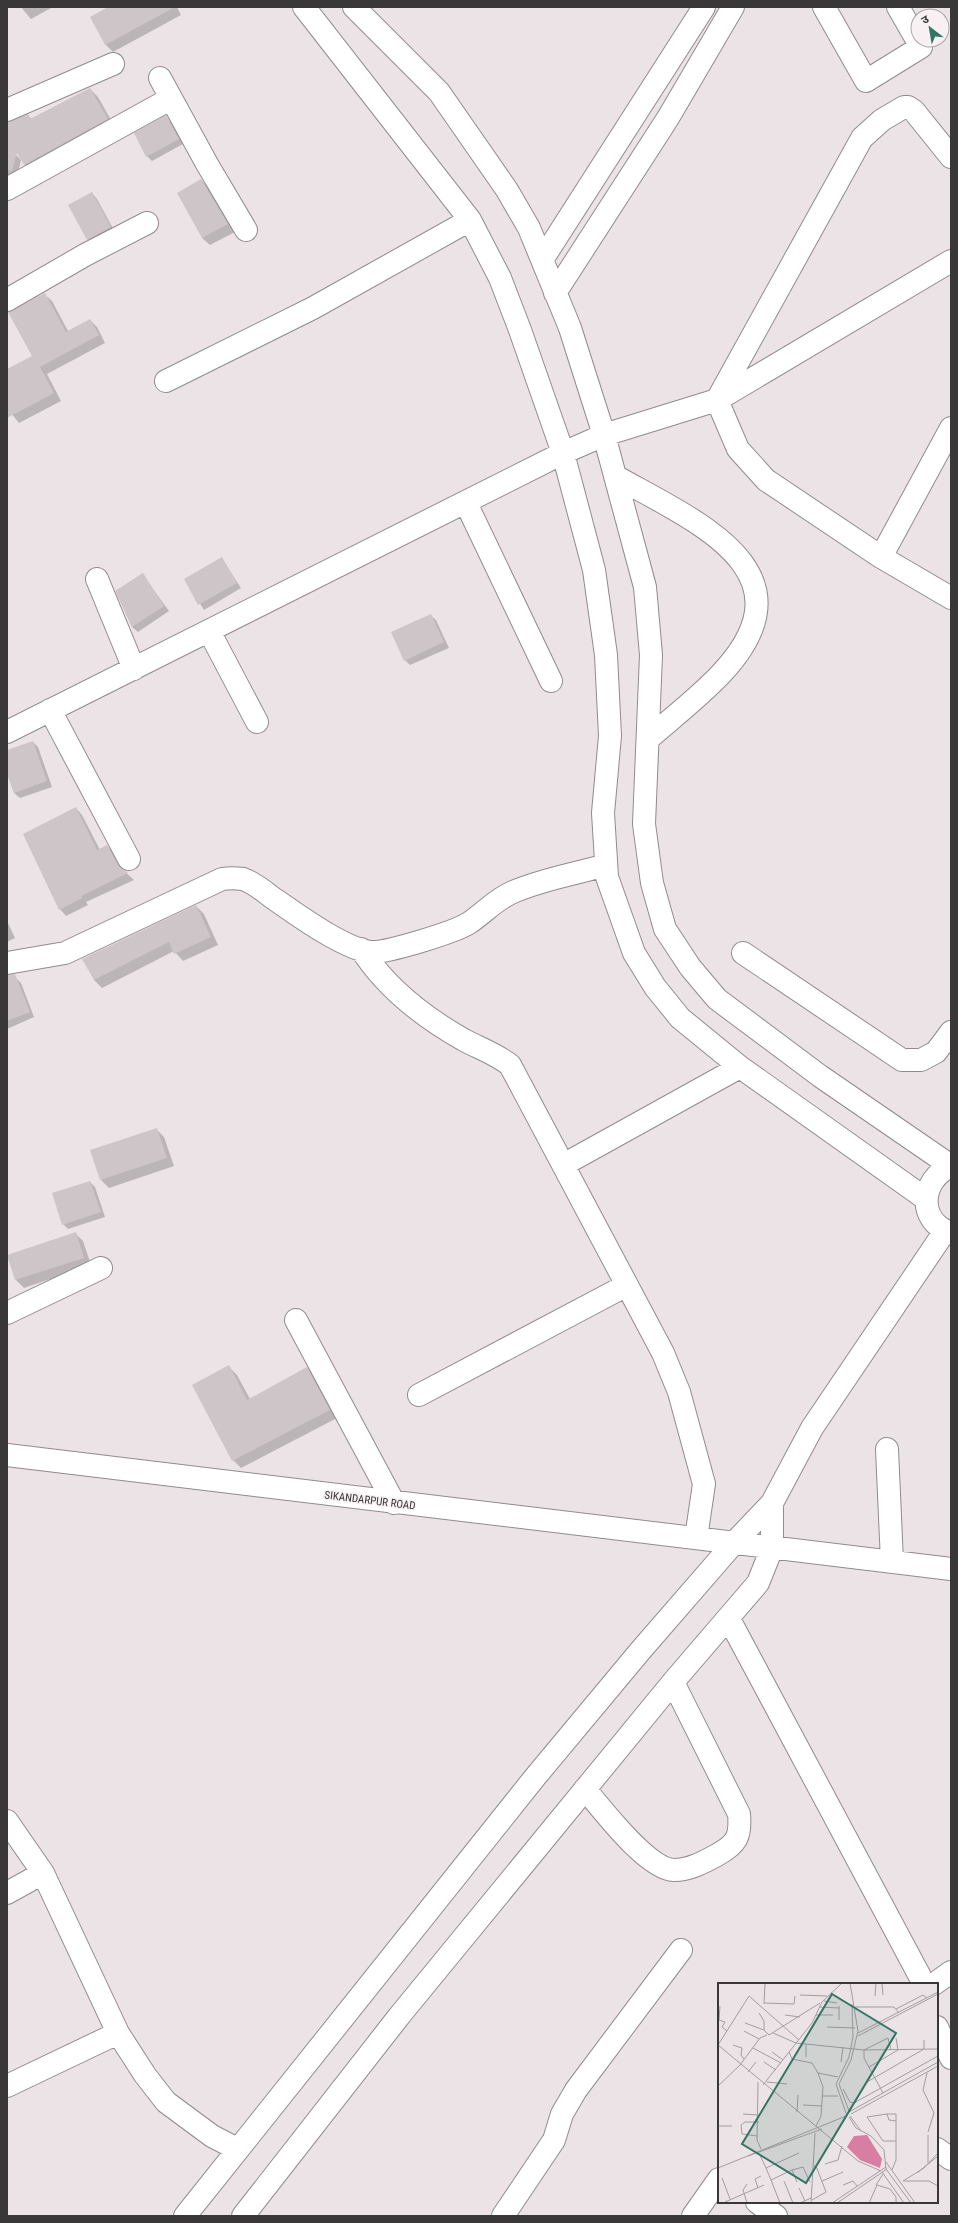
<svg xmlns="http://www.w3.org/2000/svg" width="958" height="2223" font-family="'Roboto Condensed','Noto Sans Devanagari',sans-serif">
  <rect width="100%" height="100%" fill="#ebe3e5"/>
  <path fill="#0003" d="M21,7H53L31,19Z
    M110,7H177L181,15L113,52L106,45L91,17Z
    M90,89L98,97L115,127L33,173L25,165L7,133V124L28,116L32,119Z
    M166,117L171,122L183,144L152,161L147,156Z
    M7,153L16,155L21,160L17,177L7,183Z
    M201,180L209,188L235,232L210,245L202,238Z
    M92,193L97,199L115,232L93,245L88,239Z
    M44,294L52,301L68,331L90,320L97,327L105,343L47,374L61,401L19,423L7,408V370L33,356Z
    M222,559L241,588L204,610L185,580Z
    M142,574L169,611L138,632L132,627L117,591Z
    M430,615L436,620L449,648L410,665L405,660Z
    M33,742L38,747L52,787L20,798L14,793L7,771V751Z
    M76,808L82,815L100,850L107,846L114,853L123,870L134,880L86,902L88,905L66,916L60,909Z
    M196,906L204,914L218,945L183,961L174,951L102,988L94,980Z
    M7,921L15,938L7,942Z
    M16,978L21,983L34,1017L7,1029V982Z
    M156,1129L164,1137L174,1166L109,1188L101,1180Z
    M90,1182L95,1187L105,1217L68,1229L63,1224Z
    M75,1233L83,1241L91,1265L24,1288L16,1280L8,1256Z
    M229,1367L237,1375L250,1399L307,1368L315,1376L337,1418L241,1468L233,1460Z"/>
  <path fill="#cdc5c8" d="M108,7H175L105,45L90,17Z
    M90,88L108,119L24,165L17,153L12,171L7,170V122L28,114L30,119Z
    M166,115L179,139L146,157L134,133Z
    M201,179L228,224L202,238L177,193Z
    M92,192L111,227L87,240L68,205Z
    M45,293L66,332L90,319L99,335L40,367L54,393L7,418V369L32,356L8,312Z
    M222,557L237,583L198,605L184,579Z
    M143,573L164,606L132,627L115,591Z
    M431,614L444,642L404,661L391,632Z
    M33,741L47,781L14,793L7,774V750Z
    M76,807L97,850L107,845L118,865L128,873L81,896L82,898L59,910L23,834Z
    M196,905L211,937L174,954L169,942L94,980L82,959Z
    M15,974L30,1012L7,1021V975Z
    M157,1128L167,1158L100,1180L90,1150Z
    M90,1181L101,1212L62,1225L52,1193Z
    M76,1232L84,1258L15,1280L7,1255Z
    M229,1365L247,1400L307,1367L330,1410L232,1461L192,1385Z"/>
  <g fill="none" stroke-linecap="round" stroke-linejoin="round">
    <defs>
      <path id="minor" d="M304,7L470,220L500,278L520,330L563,453L594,570L606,655L610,736L603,813L607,877L634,953L655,987L680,1018L740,1067L926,1199
        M354,7L439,92L507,190L529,228L570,328L604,435L645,587L651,655L644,824L652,883L665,929L690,967L717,999L820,1076L951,1166
        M824,7L866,81L921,47L898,7
        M160,78L207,164L246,230
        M7,110L113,64
        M951,157L914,111L908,107H904L882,120L862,138L717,400L738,449L766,480L881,557L951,598
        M7,189L170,99
        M542,260L704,7
        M555,293L668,118L733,7
        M7,300L85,255L147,223
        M166,381L313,308L470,220
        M615,476C694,521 819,571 720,675C698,698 672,718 648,739
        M466,503L551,681
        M881,557L951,428
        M97,579L134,669
        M209,631L257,722
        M50,710L129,859
        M7,732L563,453L604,435L717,400L951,261
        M361,949C386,988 425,1018 464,1040C479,1048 496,1054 510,1065L663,1353L679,1392L704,1484L696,1538
        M743,953L902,1060H921L936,1052L951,1032
        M7,963L65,953L222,879C228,878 236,878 243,879C253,882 265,892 273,898C296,914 344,949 371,952C387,953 455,932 469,923C484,913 496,899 513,892C543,879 575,874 606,865
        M563,1165L740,1067
        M951,1166C920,1180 917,1221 951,1233
        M7,1313L101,1268
        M296,1320L394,1503
        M419,1395L627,1285
        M887,1449L892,1562
        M7,1455L951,1569
        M729,1619L924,1984
        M585,1789C602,1809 647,1869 674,1870C690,1870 704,1862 717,1855C737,1844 741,1836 739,1814L673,1682
        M7,1821L43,1873L118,2033L145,2075L166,2102L212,2136L237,2149
        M7,1893L43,1873
        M934,1984L951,1972
        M937,2027L951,2058
        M7,2086L118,2033
        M937,2149L951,2159
        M757,2202L776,2216
        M185,2216L536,1776L641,1650L733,1544L772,1503L812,1428L945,1231
        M243,2216L400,2015L673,1682L758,1583L772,1548V1503
        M503,2216L554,2140L562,2114L576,2090L681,1950
        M693,2216L719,2179"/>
    </defs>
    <use href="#minor" stroke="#928b8d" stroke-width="24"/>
    <use href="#minor" stroke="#fff" stroke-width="22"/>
  </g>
  <g text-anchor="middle" stroke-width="3" stroke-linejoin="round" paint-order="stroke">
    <g font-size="11" fill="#3a3738" stroke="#f8f0f2">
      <text transform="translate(370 1500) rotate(7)" y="4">SIKANDARPUR ROAD</text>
    </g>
  </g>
  <g transform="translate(718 1983)">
    <rect width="220" height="220" fill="#ebe3e5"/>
    <path d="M149,152L164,176L162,185L142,177L129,164L136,153Z" fill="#d77ea2"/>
    <path fill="none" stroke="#a49ea0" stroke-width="1" d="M164,0L165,12M82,12L109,13M157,13L158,0M106,18L119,20M46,20L76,21L77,13M46,21L47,0M2,23L1,37L7,39L4,44L9,48M101,24L121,25M137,24H176L181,30M178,26L205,12L209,15M41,30L46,38V47L51,52L102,20M67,32L82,34M98,32H115M121,37V23M27,40L46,47M109,44L137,45M26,48L41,56M55,50L78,60L146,67L220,66M140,50L220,9M140,53L220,11M0,62L140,178L163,188M0,62L31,13L81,57M15,62L24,65L23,72L26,76M35,65L63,80M54,69L65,77M71,69L74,76L94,80L100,90L120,94M88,74V61M46,79L58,87M123,79L125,64M151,84L180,67L178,55M30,89L38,79M209,90L205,107L216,130L210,149M40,99L39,157L43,166M49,99L69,101M149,99L206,66V57M45,102L94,40L104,19L124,0M0,103L22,82L42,55L49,52M125,106L132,119L136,120L220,73M165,110L146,75V67L170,55L173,67M105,113H120M85,122L104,123M131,128L121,101L133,77L140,48L132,0M79,129L80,112M131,129L220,79M128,130L118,101L131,74L135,54L134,21M25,131L40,132M133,131L220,83M169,131H178V138M132,133L143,148M131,134L138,145L153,153L166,167L168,186L193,220M0,143H14M98,143L103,133L105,104L100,90M39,153L24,151L23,142L27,139H41M41,170L48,185M30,173L104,146M168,179L197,220M210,180V152M107,181L120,177L124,163M0,185L128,133M174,187L178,177V138L171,137L169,131L149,134L165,158H178M164,189L186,220M199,190L220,173M4,195L12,216M53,197L48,185L81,170M66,198L75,220M104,198L125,189M185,198L206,185L220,170M185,198H211L220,203M79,199L74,187L85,184L92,199M29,201L25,207L29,220M125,202L135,198L139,203M158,202L165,191M40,205L37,196L43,193M81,205L87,218M94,217L108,209L98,183H96M7,219L46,202M62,220L53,197L74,187M82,220L93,215M93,220L97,150M114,220L168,184M119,220L169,186M151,220L159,202L172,206L178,214V220"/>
    <path fill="#337464" fill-opacity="0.15" stroke="#337464" stroke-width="2" d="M114,11L178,50L88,200L24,161Z"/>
    <rect width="220" height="220" fill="none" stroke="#3a3738" stroke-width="2"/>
  </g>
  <rect width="958" height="2223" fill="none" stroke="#3a3738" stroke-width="16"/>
  <g transform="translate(930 28) rotate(329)"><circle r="19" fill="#f8f0f2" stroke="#aca6a8"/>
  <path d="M0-3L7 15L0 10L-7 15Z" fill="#337464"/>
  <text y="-6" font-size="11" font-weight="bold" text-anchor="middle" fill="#3a3738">उ</text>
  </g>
</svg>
